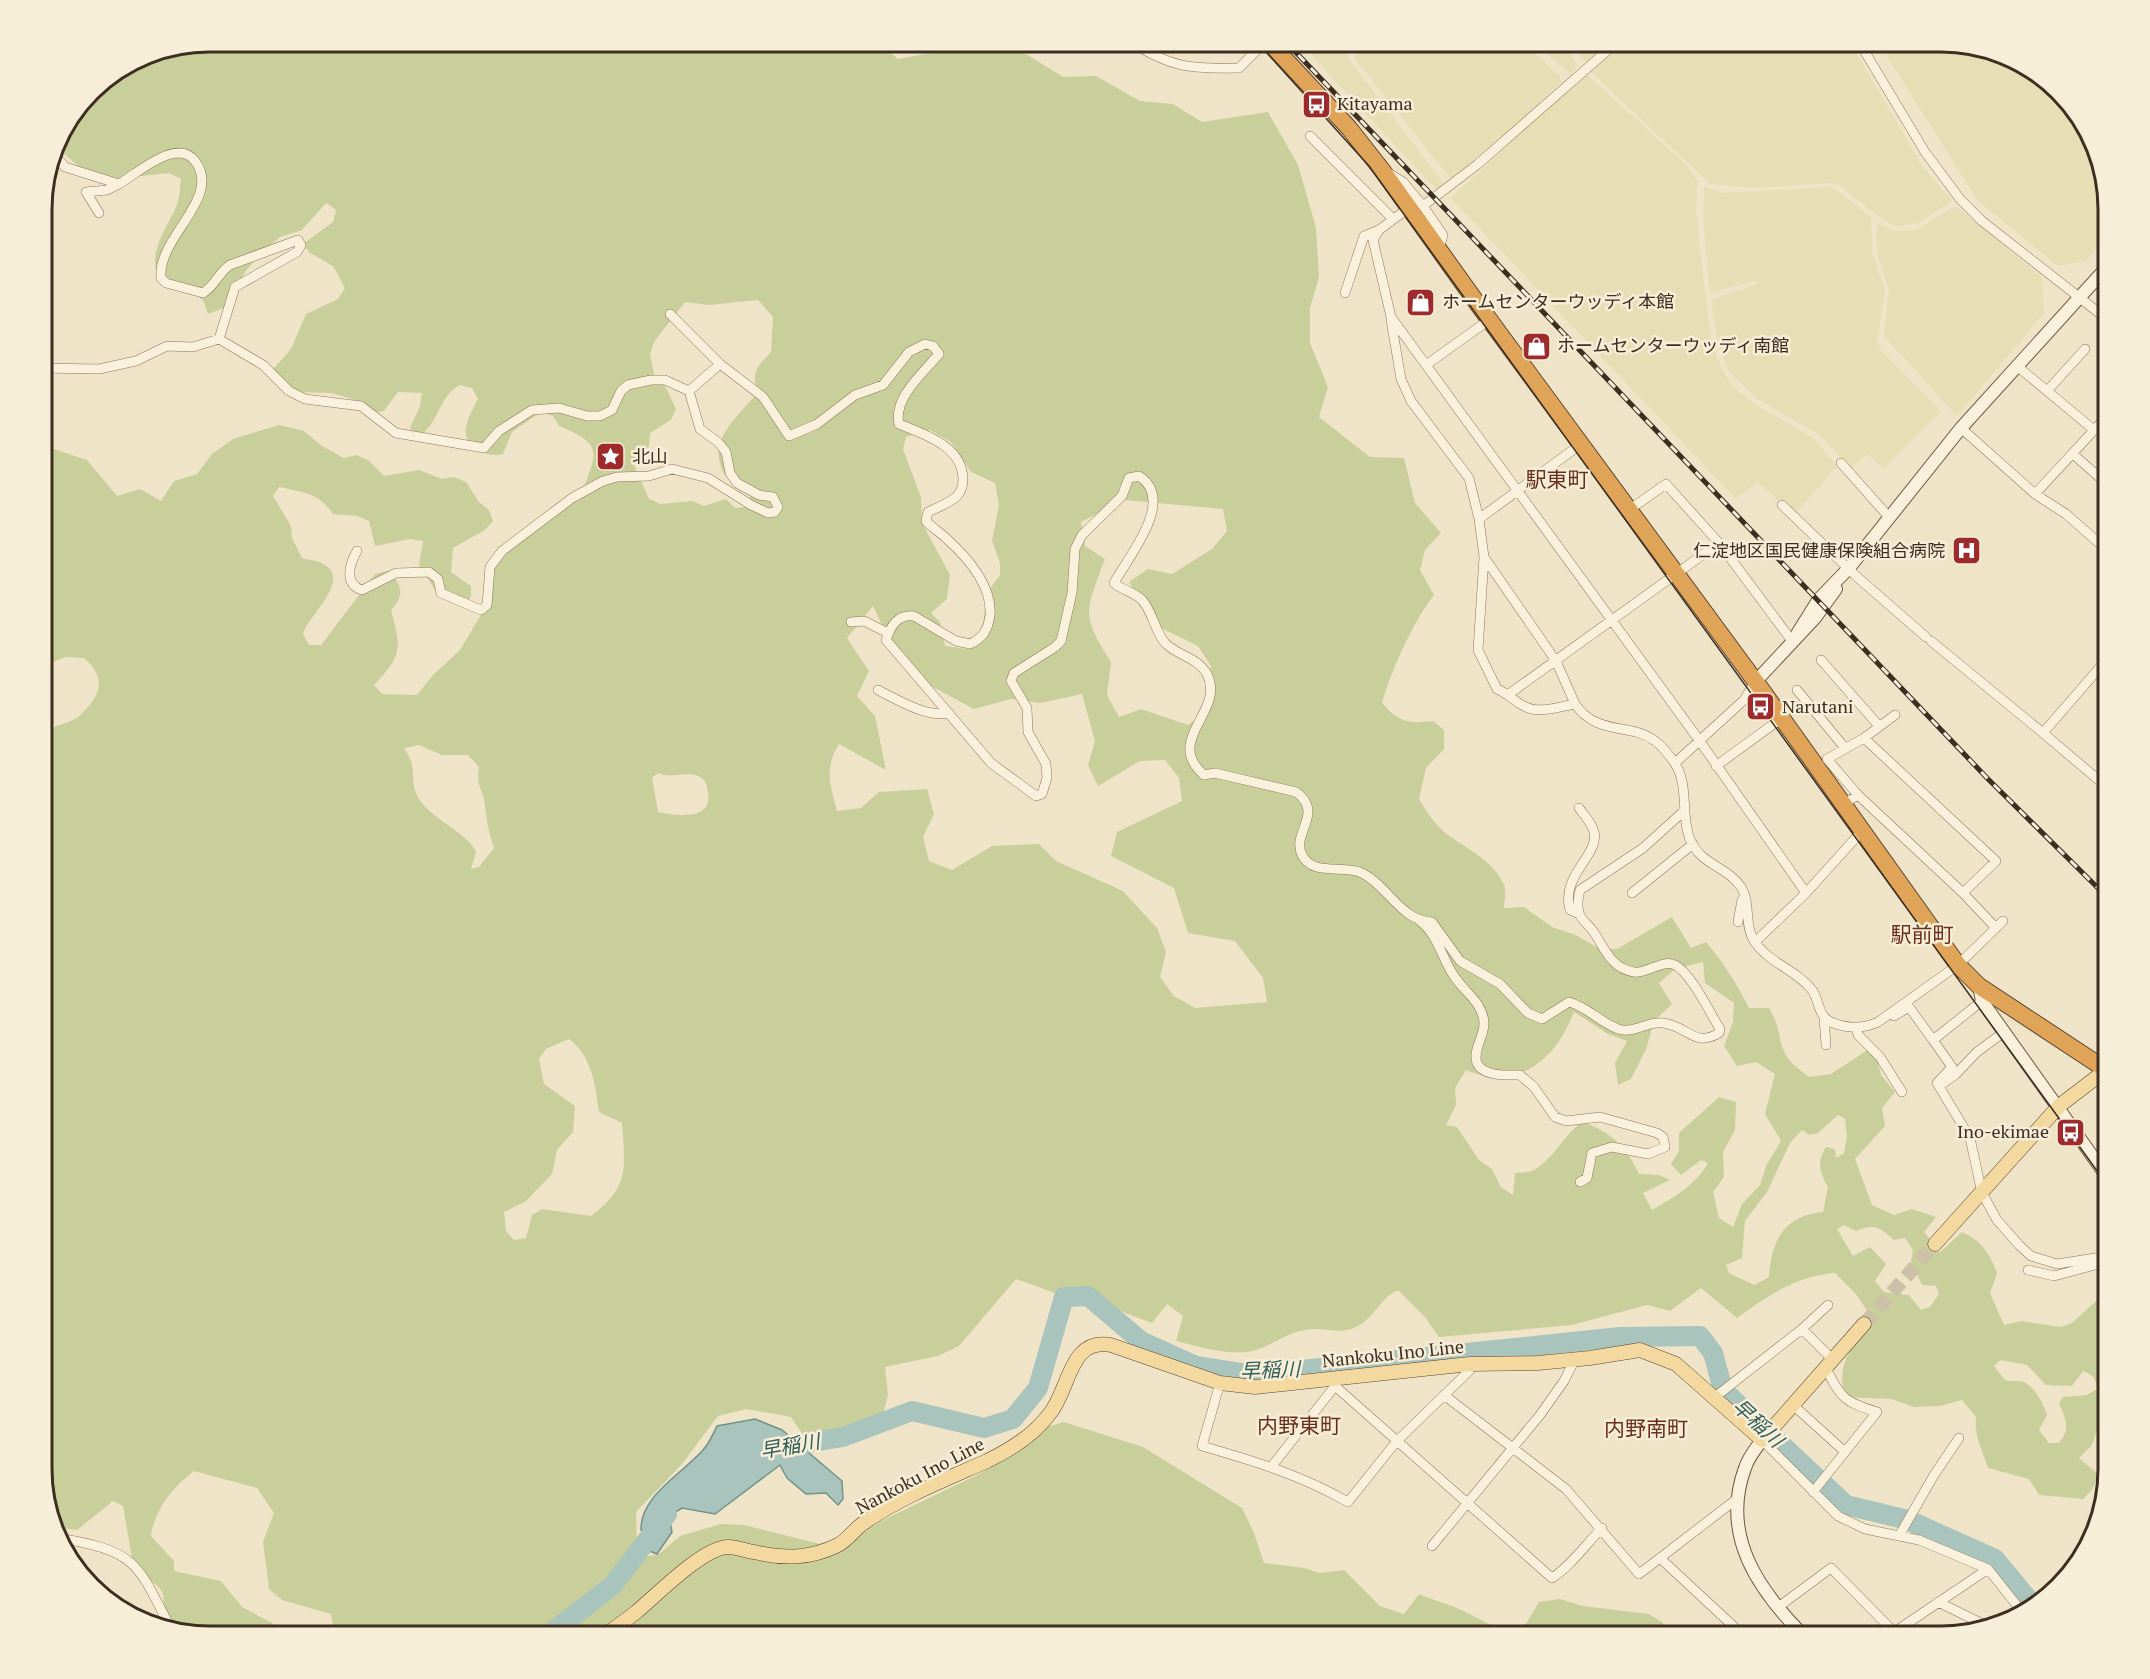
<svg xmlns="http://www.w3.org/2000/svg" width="2150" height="1679" font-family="'PT Serif','Noto Sans JP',serif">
  <rect width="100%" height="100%" fill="#f0e4c8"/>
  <path fill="#e6deb5" d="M1299,42H1339L1351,62L1444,184L1436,189Z
    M1364,42H1522L1560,76L1561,82L1517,124L1451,179L1356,60L1354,55Z
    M1532,42H1563L1577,65L1571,74Z
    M1570,42H1612L1586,63Z
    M1623,42H1850L1921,164L1952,201L1918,223L1896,227L1874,213L1839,185L1832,183L1757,188L1710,184L1588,69Z
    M1878,42H1940L1994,51L2051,83L2091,136L2108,210V233L2086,261L2058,266L1978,201Z
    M1585,73L1684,163L1698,181L1696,208L1700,252L1712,343L1721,368L1733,386L1751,402L1813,438L1837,466L1796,513L1783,500L1779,501L1757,482L1736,499L1451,198Z
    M1704,186L1723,193L1830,187L1840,192L1871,217L1872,252L1885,290L1877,342L1881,350L1941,412L1884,469L1867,454L1851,469L1820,435L1756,398L1729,372L1718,345L1711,300L1757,284V280L1710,293L1703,216Z
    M1956,206L2042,277L2044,313L1957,416L1884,336L1889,289L1878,256L1876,235L1878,224L1895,231L1916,230Z"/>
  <path fill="#c9cf9b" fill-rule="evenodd" d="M210,42H877L898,59L931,53L951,42H1007L1063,77L1096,76L1140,101L1173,104L1202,122L1268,112L1298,165L1316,228L1319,277L1310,308V343L1328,387L1319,417L1370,457L1404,458L1415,503L1441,533L1425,550L1420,570L1434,595C1414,620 1391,671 1382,703C1399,722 1408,724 1433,721L1444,730V749L1426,768L1419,799C1427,812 1435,825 1448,835C1467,849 1494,861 1504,885C1507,891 1504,901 1504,908L1524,907L1552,927L1576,935L1598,948L1617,949L1672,917L1691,948L1706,942C1724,963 1737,984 1749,1008H1769C1780,1027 1777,1031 1783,1049C1787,1061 1800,1070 1809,1077L1831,1074L1869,1049L1877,1058L1881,1075L1895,1092L1882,1108L1885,1126L1855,1159L1872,1205L1894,1215L1912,1209L1936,1217L1924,1232L1940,1252L1962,1232C1981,1240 1990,1254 1997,1273L1990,1293L2004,1325L2021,1321L2061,1327L2072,1323L2108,1290V1419L2100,1421L2092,1445L2079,1458L2099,1475L2092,1490L2083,1499L2039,1495L2029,1479L1988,1468C1982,1448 1974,1438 1976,1417L1962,1400L1940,1406L1914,1407L1891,1399L1844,1397C1837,1358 1852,1349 1873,1319L1855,1293L1835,1273C1796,1276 1769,1295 1737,1318L1701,1288L1670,1311L1647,1305L1572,1325L1439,1337L1425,1317L1398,1290C1379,1299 1376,1316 1358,1326C1342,1335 1330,1328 1313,1329C1293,1330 1280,1340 1262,1348C1237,1359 1201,1347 1176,1341L1183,1316L1167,1304L1152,1323L1120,1311L1094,1307L1016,1279L959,1346L938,1356L885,1367L888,1395L883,1414L862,1422L839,1442L803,1435L791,1417L746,1409L718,1416L682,1464L636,1512L637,1544L644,1557L659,1554L680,1536L721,1524L744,1525L820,1544L859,1536L881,1521L979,1474L1015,1453L1043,1428L1064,1422L1143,1447L1242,1508L1254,1533L1264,1563L1304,1568L1320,1573L1344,1570L1380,1606L1404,1614L1419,1594C1432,1600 1446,1603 1459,1609C1488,1621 1491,1633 1526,1624L1539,1602L1560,1599L1583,1606L1649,1614L1662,1622L1671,1637H335L331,1614L282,1600L269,1589L263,1542L274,1513L257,1488L194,1471C174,1486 154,1510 151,1536L174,1561V1571L221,1581L242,1607L272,1623L283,1637H210L158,1628C168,1589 168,1592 134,1570L123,1506L113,1501L77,1530L55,1527L42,1480V733C53,726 62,725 73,720C79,718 83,712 88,707C103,690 103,674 84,658L66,657L42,666V445L87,460L117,496L140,489L161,501L174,481L197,474L212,454L233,439L279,425L304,431L322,446L344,458L356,455L368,460L384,476L419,470L442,479L454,477L466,482L479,502L489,510L493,521L485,530L453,548L451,572L471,586V597L462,605L439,596L419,565L423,541L410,539L375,546L369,521L357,516L333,514C320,493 302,492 279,487L273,496L291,526L292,538L302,558C309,560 320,561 325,565C351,581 307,617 303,634L309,645H321L375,574L387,571C403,584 405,595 391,610C401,648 403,655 374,685L382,694L417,695L433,675L460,650L491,598L490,574L495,563L528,525L581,495C596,454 606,445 559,426L553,416L541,412L512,432L503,454C492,456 485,455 476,449C456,437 470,415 478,399L472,388L460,385C438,396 439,426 417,437L410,428L420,406L422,393L398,392L384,411L372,413L352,399L332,393L295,392L273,381L274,368L291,349L306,314L338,299L345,288L333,266L310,253L303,244L333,222L336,210L326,203L302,230L280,237L261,253L245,272L231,305L208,314L204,302L188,285H163C143,258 165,232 176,207C180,198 180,188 181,179L169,173L96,181L56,147C66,111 112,69 145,55C164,47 190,46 210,42ZM758,300L773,317L771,352C758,366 750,373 758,392C745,409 723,426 719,448C717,455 721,466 723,473L750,496L747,507L735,508L726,499L704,506L692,501L661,504L649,499L634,465L649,446L650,433L671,420L676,409L665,386L655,380L650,354L654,342L685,302L709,305ZM930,430L951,442L971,472L995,483L999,505L992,541L1000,563V575L986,594L983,629L978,641L968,649L945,646L940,622L931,613L947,599L950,575L922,523L921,497L903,449L906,437ZM1124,500L1223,509L1227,531L1212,549L1172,574L1148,569L1129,582L1153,624L1198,646L1211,666L1206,712L1188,725L1141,709L1119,717L1107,695L1111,662C1080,614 1086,611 1105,559L1085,546L1081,522ZM873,606L895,652L916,678L974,709L1011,699L1041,703L1082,694L1095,741L1088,765L1098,786L1140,761L1165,760L1179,778L1182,801L1117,832L1111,856L1174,888L1188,933L1235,941L1263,978L1267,1002L1195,1008L1174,996L1160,977L1166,952L1157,928L1123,891L1056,861L1039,844L992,846L952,870L929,861L923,837L934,814L927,789L879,792L861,808L837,811C830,785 824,768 839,744L886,770L875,716L857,696L869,671L847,638ZM419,745L442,755H468L479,767C476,789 483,787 485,805C487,823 488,830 494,848L479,867L471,869L476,852C466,831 431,820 418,797C412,787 414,776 412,765C411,759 407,753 404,748ZM659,773C672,780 688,769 700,777C706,780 707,786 708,793C713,821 676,816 658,812L652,777ZM1703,962L1705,983L1734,1003L1733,1022L1724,1046L1737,1066L1756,1062L1775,1074L1765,1114L1781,1141L1767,1164L1760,1185L1742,1204L1733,1227L1719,1218L1713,1192L1724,1177L1723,1152L1735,1130L1736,1102L1719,1097L1679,1133V1151L1671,1164L1681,1175L1701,1160L1708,1163C1695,1186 1674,1197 1652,1210L1643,1193L1670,1180L1659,1175L1639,1174C1627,1147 1610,1131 1582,1122C1564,1134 1554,1159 1534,1170C1529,1173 1520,1172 1515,1173L1513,1195L1501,1187L1492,1169L1479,1160L1457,1127L1446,1125L1456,1105L1455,1088L1466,1070C1518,1091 1555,1061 1574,1012L1608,1034L1627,1041L1615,1063L1618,1085L1631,1079L1646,1049L1654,1021L1672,1004L1659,983L1675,969ZM569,1039C592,1056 595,1085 599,1112L622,1123C625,1167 630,1187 591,1216L542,1209L532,1215L526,1238L514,1240L506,1231L504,1212L526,1201L552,1174L557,1150L573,1132L575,1106L544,1084L539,1059L546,1049ZM1838,1115L1845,1119L1847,1136L1844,1153L1836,1158L1835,1149L1826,1147C1816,1162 1820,1173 1828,1187L1823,1212C1783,1216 1771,1242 1769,1277L1754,1285L1729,1273L1726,1265L1742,1258L1745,1221L1767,1192L1790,1143L1802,1130L1809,1135L1818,1133ZM1844,1225L1856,1231C1874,1223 1880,1227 1894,1240L1905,1238L1913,1250L1911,1261L1922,1285L1936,1286L1939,1294L1930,1307L1921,1310L1909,1295L1884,1292L1875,1281L1886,1264L1870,1247L1853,1256L1837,1229ZM2000,1360L2027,1365L2046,1385L2072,1386L2083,1371C2092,1374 2097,1379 2097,1389L2087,1395L2063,1397L2059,1403C2065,1418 2072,1430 2058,1443H2049L2039,1430L2047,1415C2044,1405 2035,1387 2024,1382C2019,1380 2011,1382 2005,1380L1994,1366Z"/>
  <path fill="#a9c4bc" stroke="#6f938a" stroke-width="1.5" d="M755,1419L782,1430L842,1481L843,1499L838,1505L826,1493L806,1494L787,1478L780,1465L715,1514L682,1508L669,1516L672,1532L657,1554L645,1549L651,1534L641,1530C640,1496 682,1474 703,1450C709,1444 713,1434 717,1426Z"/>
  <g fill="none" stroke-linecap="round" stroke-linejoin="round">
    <path stroke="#a9c4bc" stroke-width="20" d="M775,1448L843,1437L912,1411L984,1428L1013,1419L1038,1388L1064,1297L1088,1296L1141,1341L1196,1366L1253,1375L1620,1337L1700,1336L1713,1353L1723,1390L1846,1505L1908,1520L1995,1559L2033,1605
      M546,1637L613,1585L667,1514"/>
    <path stroke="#ccc0a6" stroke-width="14" stroke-dasharray="14 7" stroke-linecap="butt" d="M1864,1324L1935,1244"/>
    <defs>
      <path id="street" d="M1131,42C1172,68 1191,69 1239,68L1265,42
        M1859,42L1925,152L1960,199L1982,221L2108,320
        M1310,136L1393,219
        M1387,172L1403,182L1423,206L1478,164L1617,42
        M1423,206L1443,235L1439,249
        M1410,207L1379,230L1373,240L1391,317L1699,740L1806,893
        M99,213L86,192L107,190L119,184
        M1345,293L1364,236L1379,230
        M670,314L720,364
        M1391,320L1401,379L1411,401L1469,478L1479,519
        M219,339L263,365L289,391L305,399L361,406L396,433L484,448L499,431L532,410L559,408L587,416H600L612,410L621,391L628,385L651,380H665L689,391L720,364L763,397L789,436L817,424L855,395L883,385L909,352L925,344L933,346L939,354C923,373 893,398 899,424C926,435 962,446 963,479C963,485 961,492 957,496C950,503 936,508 928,512L926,521C932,528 940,532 947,539C968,558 992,585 990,615C988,630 983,638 970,644L956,641L914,616C898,614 891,625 886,640L991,763L1036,796L1042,794L1047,778L1046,764L1028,732L1027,708L1011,681L1014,673L1055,647L1061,641L1072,593L1075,549L1082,535L1122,496L1129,478L1139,476C1177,500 1128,557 1114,583C1122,590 1134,592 1142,600C1153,612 1155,633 1166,644C1179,656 1198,658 1207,674C1226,712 1163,739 1204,775L1215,773L1296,792C1325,813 1291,833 1302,855C1313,877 1344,864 1362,873C1388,886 1401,921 1432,922L1460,961L1500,984L1528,1013L1542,1019L1569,1002C1587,1007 1600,1022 1618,1029C1633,1034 1648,1021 1663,1023C1688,1026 1694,1048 1719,1033L1720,1029C1710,1013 1691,973 1675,965C1662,959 1647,974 1634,972C1611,969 1604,947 1593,931C1589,925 1581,920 1579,913C1577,905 1578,897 1580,890L1643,848L1684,811
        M1426,365L1489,320
        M2017,366L2094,430
        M42,368L99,369L136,361L167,346L193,347L219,339L235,287L297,252L301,245L298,240L230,265C218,273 215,286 203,293L166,283L161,278C157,237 223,198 195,161C177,137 138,173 119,184L65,167L54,154
        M2048,390L2085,349
        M1961,428L2035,494L2066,514L2108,551
        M1581,444L1479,519L1484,557L1478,650L1497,689C1507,693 1512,699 1522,705C1538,715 1558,707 1575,704C1598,737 1630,722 1655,741C1662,746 1669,755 1674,762C1689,783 1681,813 1689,837C1699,865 1727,866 1741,887C1751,902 1744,923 1753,939C1766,962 1797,970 1812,990C1819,999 1818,1015 1829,1021C1844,1029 1864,1029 1878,1022L1958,965L2003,921
        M2073,454L2108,485
        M1841,463L1888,516
        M2035,494L2108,415
        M1782,505L1856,576L1926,637
        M1629,510L1666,484L1719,543L1792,641
        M357,551C350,563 343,584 362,590L396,573L429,572L438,579L441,593L481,610L487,605L490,567L502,551L572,498L603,481L617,477L649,476L672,469L708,478L751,505L768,513L775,512L778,507L773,497L759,495L737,483L730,473L726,452L718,442L700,429L689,391
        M1484,557L1556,661L1575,704
        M851,622L864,621L888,633
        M1931,641L2043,733
        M1821,660L1879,726
        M878,690C898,700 927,718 949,713
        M1797,690L1845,748
        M1509,694L1719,543
        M1864,738L1895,715
        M1675,763L1744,700L1756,681
        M1716,766L1782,718
        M2108,788L2043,733L2108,658
        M1842,805L1858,795L1827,759L1864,738L1996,861L1963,893L1858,795
        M1579,808C1584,815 1592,823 1594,832C1600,855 1560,875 1570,910L1579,914
        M1632,893L1693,844
        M1963,893L1996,928
        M1420,921C1439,936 1441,957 1454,976C1464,992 1482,1001 1484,1022C1485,1035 1472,1051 1477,1063C1483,1077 1508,1075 1520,1075L1534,1087L1555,1117L1566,1121L1600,1117L1657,1133L1663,1137L1665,1147L1648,1154L1612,1147L1592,1153L1587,1178L1580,1182
        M1738,922L1742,900
        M1755,942L1806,893L1861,832
        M1982,1001L1933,1040L1952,1067L1937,1083L1970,1138L1982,1193L1997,1220L2019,1245L2031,1256L2057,1264L2108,1256
        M1894,1016L1909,1007L1933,1040
        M1824,1017L1826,1045
        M1856,1027L1858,1035L1880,1057L1902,1092
        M1939,1086L1955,1075L1977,1052L2004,1032
        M2028,1270L2054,1276L2106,1262
        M1802,1329L1833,1360
        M1220,1383L1202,1446C1254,1461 1301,1475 1348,1502L1396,1442L1469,1371L1470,1364
        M1335,1386L1552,1578C1570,1567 1586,1544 1602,1528
        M1444,1395L1566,1489L1639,1574L1660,1558
        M1715,1397L1802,1329L1828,1305
        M1792,1404L1845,1452
        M1762,1440L1838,1516L1865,1529L1919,1540L1988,1569L2023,1613
        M1272,1466L1335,1386L1334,1382
        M1813,1492L1877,1412C1845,1402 1841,1399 1826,1368
        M1738,1498L1660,1558L1745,1637
        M1899,1536L1934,1475L1959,1438
        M58,1538C138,1551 137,1563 172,1631
        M1432,1546L1540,1415L1564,1381L1575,1359
        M1938,1602L1987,1626
        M1777,1608L1831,1568L1894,1632
        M1998,1623L2053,1590
        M1887,1637L1988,1569"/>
      <path id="secondary" d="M1797,634L1819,599L1849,568L1961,428L2108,266
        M1756,681L1815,618L1836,589
        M1979,986L1982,1001L2108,1178
        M1762,1440C1756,1448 1748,1458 1745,1468C1720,1536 1759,1591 1805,1637"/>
      <path id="primary" d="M1935,1244L2059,1106L2106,1070
        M603,1637C613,1629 625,1621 635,1613C656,1596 701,1549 727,1547C735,1546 746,1551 754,1552C783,1559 810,1559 838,1545C848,1540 855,1528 865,1522C899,1498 949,1478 987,1461C1010,1450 1036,1433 1051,1412C1070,1387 1070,1337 1111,1345L1220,1383L1255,1387L1470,1364L1538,1363L1590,1358L1640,1350L1676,1364L1762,1440L1864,1324"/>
      <path id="highway" d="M1269,42L1349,128L1382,170L1477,303L1764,693L1958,965L1979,986L2108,1071"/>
    </defs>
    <use href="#street" stroke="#8d765c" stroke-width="10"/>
    <use href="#secondary" stroke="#6f573f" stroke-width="14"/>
    <use href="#primary" stroke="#5b4430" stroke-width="15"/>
    <use href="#highway" stroke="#5b4430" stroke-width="18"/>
    <use href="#street" stroke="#faf1dc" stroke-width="9"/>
    <use href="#secondary" stroke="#faf1dc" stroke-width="12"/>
    <use href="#primary" stroke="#f3d9a0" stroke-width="14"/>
    <use href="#highway" stroke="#e0a458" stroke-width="16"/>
    <path stroke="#3d2e20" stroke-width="1.5" d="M1257,42L1369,166L2108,1186"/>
    <defs>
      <path id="rail" d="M1286,42L1988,779L2108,898"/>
    </defs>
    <use href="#rail" stroke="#3d2e20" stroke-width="5"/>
    <use href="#rail" stroke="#f7eed8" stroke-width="3" stroke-dasharray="9" stroke-linecap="butt"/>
  </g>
  <defs>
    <symbol id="bus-square" viewBox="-11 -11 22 22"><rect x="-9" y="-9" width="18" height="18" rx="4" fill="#9e2a2b" stroke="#f7eed8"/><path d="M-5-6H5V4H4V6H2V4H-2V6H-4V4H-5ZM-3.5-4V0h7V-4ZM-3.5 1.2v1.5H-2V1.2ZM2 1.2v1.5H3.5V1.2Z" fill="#fff"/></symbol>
    <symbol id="shop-square" viewBox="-11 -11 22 22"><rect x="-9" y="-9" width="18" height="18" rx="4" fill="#9e2a2b" stroke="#f7eed8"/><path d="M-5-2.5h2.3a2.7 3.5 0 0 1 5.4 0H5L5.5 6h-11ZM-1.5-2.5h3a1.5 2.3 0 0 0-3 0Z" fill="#fff"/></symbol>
    <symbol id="sight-square" viewBox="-11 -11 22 22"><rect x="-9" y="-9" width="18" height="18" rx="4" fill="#9e2a2b" stroke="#f7eed8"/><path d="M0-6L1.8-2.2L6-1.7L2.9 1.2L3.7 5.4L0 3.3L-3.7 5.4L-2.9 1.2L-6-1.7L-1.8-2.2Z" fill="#fff"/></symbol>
    <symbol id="hospital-square" viewBox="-11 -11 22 22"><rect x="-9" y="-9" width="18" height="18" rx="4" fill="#9e2a2b" stroke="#f7eed8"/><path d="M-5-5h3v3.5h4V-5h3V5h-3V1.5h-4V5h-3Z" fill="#fff"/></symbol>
  </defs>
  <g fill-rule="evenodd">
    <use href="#bus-square" x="1300" y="88" width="33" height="33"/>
    <use href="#shop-square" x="1404" y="286" width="33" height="33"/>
    <use href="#shop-square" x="1520" y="330" width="33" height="33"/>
    <use href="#sight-square" x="594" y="440" width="33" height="33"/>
    <use href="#hospital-square" x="1950" y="534" width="33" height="33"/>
    <use href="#bus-square" x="1744" y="690" width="33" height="33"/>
    <use href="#bus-square" x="2054" y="1116" width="33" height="33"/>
  </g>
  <g text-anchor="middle" stroke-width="5" stroke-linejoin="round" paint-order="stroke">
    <g font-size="18" fill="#3d2e20" stroke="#f7eed8" text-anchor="start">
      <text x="1337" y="110">Kitayama</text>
      <text x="1442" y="308">ホームセンターウッディ本館</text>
      <text x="1557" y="352">ホームセンターウッディ南館</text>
      <text x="632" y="463">北山</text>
      <text x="1945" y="557" text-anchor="end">仁淀地区国民健康保険組合病院</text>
      <text x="1782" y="713">Narutani</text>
      <text x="2049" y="1138" text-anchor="end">Ino-ekimae</text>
    </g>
    <g font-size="18" fill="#3d2e20" stroke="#f7eed8">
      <text transform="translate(1393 1354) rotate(-6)" y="6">Nankoku Ino Line</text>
      <text transform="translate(920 1476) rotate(-28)" y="6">Nankoku Ino Line</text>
    </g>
    <g font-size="20" font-style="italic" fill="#2f5d5a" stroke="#f7eed8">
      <text transform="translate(1270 1370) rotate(-2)" y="7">早稲川</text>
      <text transform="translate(1758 1423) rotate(43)" y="7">早稲川</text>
      <text transform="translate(790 1446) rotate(-10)" y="7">早稲川</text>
    </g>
    <g font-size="21" fill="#6b2e1e" stroke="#f7eed8">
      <text x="1557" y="487">駅東町</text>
      <text x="1922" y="942">駅前町</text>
      <text x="1299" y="1433">内野東町</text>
      <text x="1646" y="1436">内野南町</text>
    </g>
  </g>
  <path d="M0 0H2150V1679H0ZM209 52H1941A157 157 0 0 1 2098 209V1469A157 157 0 0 1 1941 1626H209A157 157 0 0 1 52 1469V209A157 157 0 0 1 209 52Z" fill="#f7eed8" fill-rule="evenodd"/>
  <path fill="none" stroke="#3d2e20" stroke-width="3" d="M209 52H1941A157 157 0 0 1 2098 209V1469A157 157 0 0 1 1941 1626H209A157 157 0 0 1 52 1469V209A157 157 0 0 1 209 52Z"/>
</svg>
